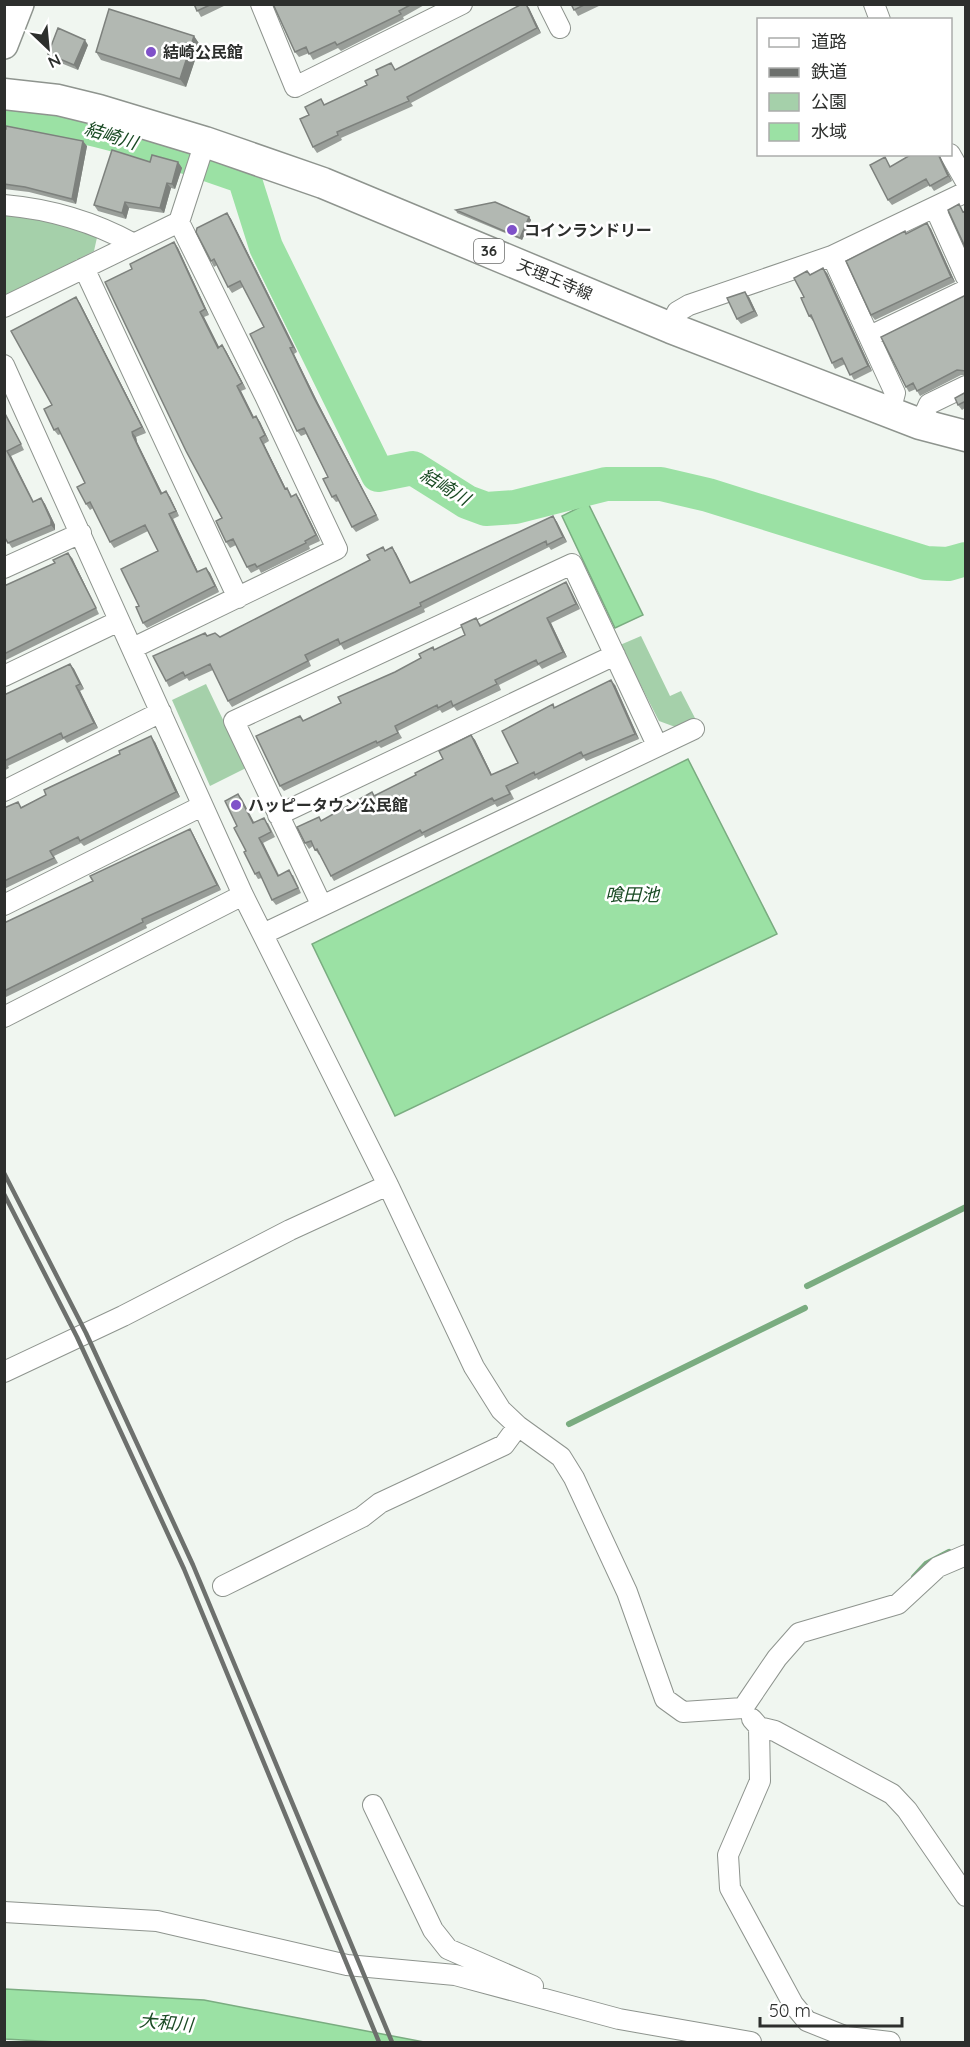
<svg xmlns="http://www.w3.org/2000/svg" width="970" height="2047" font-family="Quicksand,'Noto Sans JP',sans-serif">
  <rect width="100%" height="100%" fill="#f0f6f0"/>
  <path fill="#a5d0aa" d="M5,215L35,219L98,233L94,251L5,297Z
    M641,636L670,696L681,691L696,720L678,728L659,721L620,645Z
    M206,684L246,768L210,786L172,700Z"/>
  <path fill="#9be1a4" stroke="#7aac80" stroke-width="1.5" d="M588,503L643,615L615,628L562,516Z
    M688,759L777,934L395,1116L312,944Z
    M5,1989L204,2000L424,2042H57L5,2039Z"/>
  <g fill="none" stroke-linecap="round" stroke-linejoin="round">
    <path stroke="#7aac80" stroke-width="6" d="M807,1286L966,1207
      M569,1424L805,1308
      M914,1577L926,1564L949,1552"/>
    <path stroke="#9be1a4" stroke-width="34" d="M4,116C88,120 165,150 244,177L266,247L378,475L413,468L467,502L486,509L515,507L606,484H661L708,495L926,563L948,564L966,559"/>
    <defs>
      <path id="street" d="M261,4L295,87L462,4
        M548,4L560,28
        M874,4L880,20
        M950,154L966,182
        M4,205C50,209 94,222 134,244
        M935,208L966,277
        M832,256L895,393L890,412
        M84,268L238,598
        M4,307L179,222L205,142
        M671,328L677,312L689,305L832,256L966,192
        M870,336L966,290
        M4,365L243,895L388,1185L474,1367L501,1410L518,1426L561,1457L574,1478L627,1592L665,1699L683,1712L743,1708L777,1658L799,1633L898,1604L938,1567L966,1555
        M920,424L929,404L966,386
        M4,568L81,533
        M133,648L337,549L265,396L179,222
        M4,676L119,621
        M4,791L161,712
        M278,815L615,655
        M4,905L202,806
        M322,906L234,721L572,564L657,745
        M263,934L694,729
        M4,1017L243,895
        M4,1372L123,1316L290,1230L388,1185
        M223,1586L362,1517L380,1503L504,1445L518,1426
        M752,1719L759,1727L775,1731L892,1794L907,1810L966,1896
        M759,1727L760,1781L728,1855L730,1888L793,2004L807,2021L847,2037L890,2042
        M373,1805L433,1930L448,1949L533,1986
        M4,1912L157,1921L347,1965L455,1975L619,2019L751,2042"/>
      <path id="secondary" d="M4,45L20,4"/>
      <path id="primary" d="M4,94L58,100L99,110L205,142L323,183L671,328L920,424L966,436"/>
    </defs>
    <use href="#street" stroke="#8e948e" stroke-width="22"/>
    <use href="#secondary" stroke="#8e948e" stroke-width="30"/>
    <use href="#primary" stroke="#8e948e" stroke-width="33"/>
    <use href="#street" stroke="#fff" stroke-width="20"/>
    <use href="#secondary" stroke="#fff" stroke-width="27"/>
    <use href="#primary" stroke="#fff" stroke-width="30"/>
    <path stroke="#6d706d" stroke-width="4.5" d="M4,1173L86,1333L193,1565L392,2042
      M4,1194L77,1337L184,1569L379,2042"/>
  </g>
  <path fill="#999e99" d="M194,4H228L201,17Z
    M273,4H426L403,17L404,19L341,51L338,48L313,60L309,53L299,57L295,52Z
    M571,4L601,5L578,16Z
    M529,8L541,33L411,103L413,106L341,138L342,140L317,153L313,147L309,115L321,99L325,105L367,85L378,75L396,70Z
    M194,36L200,45L186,87L101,60L96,52Z
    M88,45L78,70L51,59L48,54Z
    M4,129L87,146L76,204L29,192L4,189Z
    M939,154L952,181L934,191L930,185L892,205L888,200L891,166Z
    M150,162H178L182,168L175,189L171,188L164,213L129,208L126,219L98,211L94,205Z
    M456,210L529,217L531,220L522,240L457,213Z
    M227,213L231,219L297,352L294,354L318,403L379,520L356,532L352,527L339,501L336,502L332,497L328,477L306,434L301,436L297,431L264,327L243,287L232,293L228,287L217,265L214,267L211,261Z
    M927,223L931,229L955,282L875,320L871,315L907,234Z
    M174,242L178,248L209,315L204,317L219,347L222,345L226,351L246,389L241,391L254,418L256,416L260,422L269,441L264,444L286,489L287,488L292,496L296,494L300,500L320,541L309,546L310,549L261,573L259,569L251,573L247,567L236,545L230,548L226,542L222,518L132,269Z
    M827,273L872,371L854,380L845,364L835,369L832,363L814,320L813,321L809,316L804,297L810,275Z
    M966,295V375H961L920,396L916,389L909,392L906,387Z
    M749,297L758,316L741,324L737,319Z
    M80,303L146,433L136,437L137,442L162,493L170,497L179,516L173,519L185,545L198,572L206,568L210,573L219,592L147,628L143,623L139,606L158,551L148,531L114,548L110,542L93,508L90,510L86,504L85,483L61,434L58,435L54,430L52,405Z
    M966,392V407L962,410L958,405Z
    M4,410L24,450L11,456L34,502L41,498L45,504L55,525V530L12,548L4,536Z
    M553,516L557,522L567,542L551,550L549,547L424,609L425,612L344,650L341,645L309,661L311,666L232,707L228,701L213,670L189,681L187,678L169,687L166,681L208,636L220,637L370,560L385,550L396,553L411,583Z
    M72,558L99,614L4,661V586Z
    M566,582L569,587L580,609L551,623L567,657L542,669L539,665L499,685L501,690L457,711L454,707L442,713L440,710L398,731L402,738L381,748L379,746L284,791L280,786L304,721L341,703L421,658L433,647L435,650L465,635L480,623L481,626Z
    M70,664L74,669L84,689L80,691L98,728L67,743L64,739L8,766L9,768L4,771V695Z
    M615,685L639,739L586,761L584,758L538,780L537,778L510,791L514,799L497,807L495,804L425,838L424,835L334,881L331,876L320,855H319L313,846L309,849L305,843L372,792L375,796L416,775L443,759L471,735L475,740L492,775L518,763L555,707Z
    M155,742L180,797L84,846L81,843L54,856L58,863L4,889V808L18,802L21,807Z
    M238,794L254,823H268L275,837L263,843L279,875H293L301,893L276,905L272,900L262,878L258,879L255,874L237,826Z
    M190,829L193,834L221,890L146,925L147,928L4,998V923L93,881Z"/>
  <path fill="#7d817d" d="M526,4L529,8L541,33L537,28Z
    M194,36L200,45L186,87L180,79Z
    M85,40L88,45L78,70L74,65Z
    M83,141L87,146L76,204L72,199Z
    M938,154H939L952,181L948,176Z
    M178,162L182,168L175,189L172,184Z
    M167,183L171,188L164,213L160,208Z
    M125,202L129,208L126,219L122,213Z
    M227,213L231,219L297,352L293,347Z
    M529,217L531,220L522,240L520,238Z
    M927,223L931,229L955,282L951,277Z
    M174,242L178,248L209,315L205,309Z
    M823,268L827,273L872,371L868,366Z
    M745,292L749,297L758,316L754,311Z
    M76,297L80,303L146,433L142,427Z
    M200,312L204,317L222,353L218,348Z
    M222,345L226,351L246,389L242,383Z
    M290,348L294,354L318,403L379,520L376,515L314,398Z
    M237,386L241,391L257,423L253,418Z
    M256,416L260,422L269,441L265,435Z
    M132,432L136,437L137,442L165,499L161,494L133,436Z
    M260,438L264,444L289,495L285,489Z
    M7,451L11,456L36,508L33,502Z
    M166,491L170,497L179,516L176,511Z
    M296,494L300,500L320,541L316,535Z
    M41,498L45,504L55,525V530L51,525Z
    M169,514L173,519L201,578L197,572Z
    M553,516L557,522L567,542L563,537Z
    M392,547L396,553L414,589L410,583Z
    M68,553L72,558L99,614L96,608Z
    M206,568L210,573L219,592L215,586Z
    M566,582L569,587L580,609L576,604Z
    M547,618L551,623L567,657L563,652Z
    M70,664L74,669L84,689L80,684Z
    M611,680L615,685L639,739L635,734Z
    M76,686L80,691L98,728L94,723Z
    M471,735L475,740L495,781L491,775Z
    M151,736L155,742L180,797L176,792Z
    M238,794L242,799L257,828L253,823Z
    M190,829L193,834L221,890L217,885Z
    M259,838L263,843L281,881L278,876Z"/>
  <path fill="#b2b8b2" stroke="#7d817d" stroke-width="1.5" d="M194,4H212L197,11Z
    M273,4H412L399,11L401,14L337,45L335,42L309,54L306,47L295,52Z
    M522,4H526L537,28L407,97L409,101L337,132L338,135L313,147L300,119L309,115L305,107L321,99L324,105L367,85L365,81L378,75L376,70L391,63L395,70Z
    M571,4H586L574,10Z
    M109,9L194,36L180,79L96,52Z
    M58,28L85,40L74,65L48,54Z
    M6,126L83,141L72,199L25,187L4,184V129H6Z
    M112,150L150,162L152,155L178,162L172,184L167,183L160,208L125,202L122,213L94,205Z
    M912,154H938L948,176L930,186L926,179L888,200L870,165L885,157L890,167Z
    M495,202L529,217L520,238L456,210Z
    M959,204L963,212L966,211V249L948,210Z
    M227,213L293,347L290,348L314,398L376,515L352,527L336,495L332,497L323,479L328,477L304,428L297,431L250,334L264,327L240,281L228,287L214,259L211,261L196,232L197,228Z
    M927,223L951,277L871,315L846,261L905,231L906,234Z
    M174,242L205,309L200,312L218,348L222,345L242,383L237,386L253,418L256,416L265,435L260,438L285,489L287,488L291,497L296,494L316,535L305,541L306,543L257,567L255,564L247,567L233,539L226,542L216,521L222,518L186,451L105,282L132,269L130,264Z
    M823,268L868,366L850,375L842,358L832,363L811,315L809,316L801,298L804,297L794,278L807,271L810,275Z
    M745,292L754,311L737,319L727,298Z
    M966,295V371L957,370L917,391L913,383L906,387L881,337Z
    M76,297L142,427L132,432L133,436L161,494L166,491L176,511L169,514L181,539L197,572L206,568L215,586L143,623L136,607L139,606L121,569L158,551L145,525L110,542L90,502L86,504L77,487L85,483L58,428L54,430L44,409L52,405L11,331Z
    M966,392V401L958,405L955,398Z
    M4,412L21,444L7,451L33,502L41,498L51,520V525L8,543L4,536Z
    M553,516L563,537L547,545L546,541L420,603L421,606L340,644L338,639L305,655L308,661L228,701L210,664L185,676L183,672L166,681L153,656L205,633L207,636L215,633L220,637L370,560L367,555L383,547L385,551L392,547L410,583Z
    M68,553L96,608L4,654V586L55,563L53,560Z
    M566,582L576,604L547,618L563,652L538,664L536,660L495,680L497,684L453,706L451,701L438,708L437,705L395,726L398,733L377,743L376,741L280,786L256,736L300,716L303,721L341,703L338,697L395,672L421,658L419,654L433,647L434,650L465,635L461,625L476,618L480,626Z
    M70,664L80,684L76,686L94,723L63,738L61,733L4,761V695Z
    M611,680L635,734L583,756L581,752L535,775L534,772L506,786L510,794L494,801L492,798L422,833L420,830L331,876L317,849L315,850L311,841L305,843L297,827L319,817L321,821L372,792L374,796L416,775L415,773L443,759L439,751L471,735L491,775L518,763L502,731L553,704L554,708Z
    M151,736L176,792L80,841L78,837L50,851L54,858L4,881V808L18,802L21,808L46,795L44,790L120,754L119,751Z
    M238,794L253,823L264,818L271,832L259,838L278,876L289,870L298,888L272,900L259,872L255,874L244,852L246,851L234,828L237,826L225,801Z
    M190,829L217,885L142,919L143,922L4,991V923L93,881L90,876Z"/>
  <g fill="#7f51c9" stroke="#fff" stroke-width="2">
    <circle cx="151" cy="52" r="6"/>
    <circle cx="512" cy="230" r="6"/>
    <circle cx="236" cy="805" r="6"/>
  </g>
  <g text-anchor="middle" stroke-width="5" stroke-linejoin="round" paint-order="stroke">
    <rect fill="#fff" stroke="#6c6d6c" stroke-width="1.5" x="474" y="239" width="30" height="24" rx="4.5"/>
    <g font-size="15" font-weight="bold" fill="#2d2f2d">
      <text x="489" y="256">36</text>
    </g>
    <g font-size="16" font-weight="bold" fill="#2d2f2d" stroke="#fff" text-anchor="start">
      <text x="163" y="58">結崎公民館</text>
      <text x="524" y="236">コインランドリー</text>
      <text x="248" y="811">ハッピータウン公民館</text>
    </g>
    <g font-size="16" fill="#2d2f2d" stroke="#fff">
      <text transform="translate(555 279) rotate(23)" y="6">天理王寺線</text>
    </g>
    <g font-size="18" font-style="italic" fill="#194a23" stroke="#fff">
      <text transform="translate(111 136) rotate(17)" y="6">結崎川</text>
      <text transform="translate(445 487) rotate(31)" y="6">結崎川</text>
      <text x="632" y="901">喰田池</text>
      <text transform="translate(166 2023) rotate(5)" y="6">大和川</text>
    </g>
  </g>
  <rect width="970" height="2047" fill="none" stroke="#2d2f2d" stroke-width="12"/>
  <rect x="757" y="18" width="195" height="138" fill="#ffffff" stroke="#abacab" stroke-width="1.5"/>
  <rect x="769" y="38" width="30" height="9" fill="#ffffff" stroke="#abacab" stroke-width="1.5"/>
  <text x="811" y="48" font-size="18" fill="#2d2f2d">道路</text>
  <rect x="769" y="68" width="30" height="9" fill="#6d706d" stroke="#abacab" stroke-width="1.5"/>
  <text x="811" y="78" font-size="18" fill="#2d2f2d">鉄道</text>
  <rect x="769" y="93" width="30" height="18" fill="#a5d0aa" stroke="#abacab" stroke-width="1.5"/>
  <text x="811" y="108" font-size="18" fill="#2d2f2d">公園</text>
  <rect x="769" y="123" width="30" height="18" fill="#9be1a4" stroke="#abacab" stroke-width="1.5"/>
  <text x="811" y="138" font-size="18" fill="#2d2f2d">水域</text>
  <g transform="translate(48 48) rotate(154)" stroke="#ffffff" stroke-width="4.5" paint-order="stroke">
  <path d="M0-4.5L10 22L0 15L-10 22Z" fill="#2d2f2d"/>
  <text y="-9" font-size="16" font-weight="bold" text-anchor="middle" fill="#2d2f2d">N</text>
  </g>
  <path d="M760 2017v9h142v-9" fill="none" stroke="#2d2f2d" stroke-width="3"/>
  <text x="769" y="2017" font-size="18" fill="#2d2f2d" stroke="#ffffff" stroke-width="4.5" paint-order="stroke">50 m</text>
</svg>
